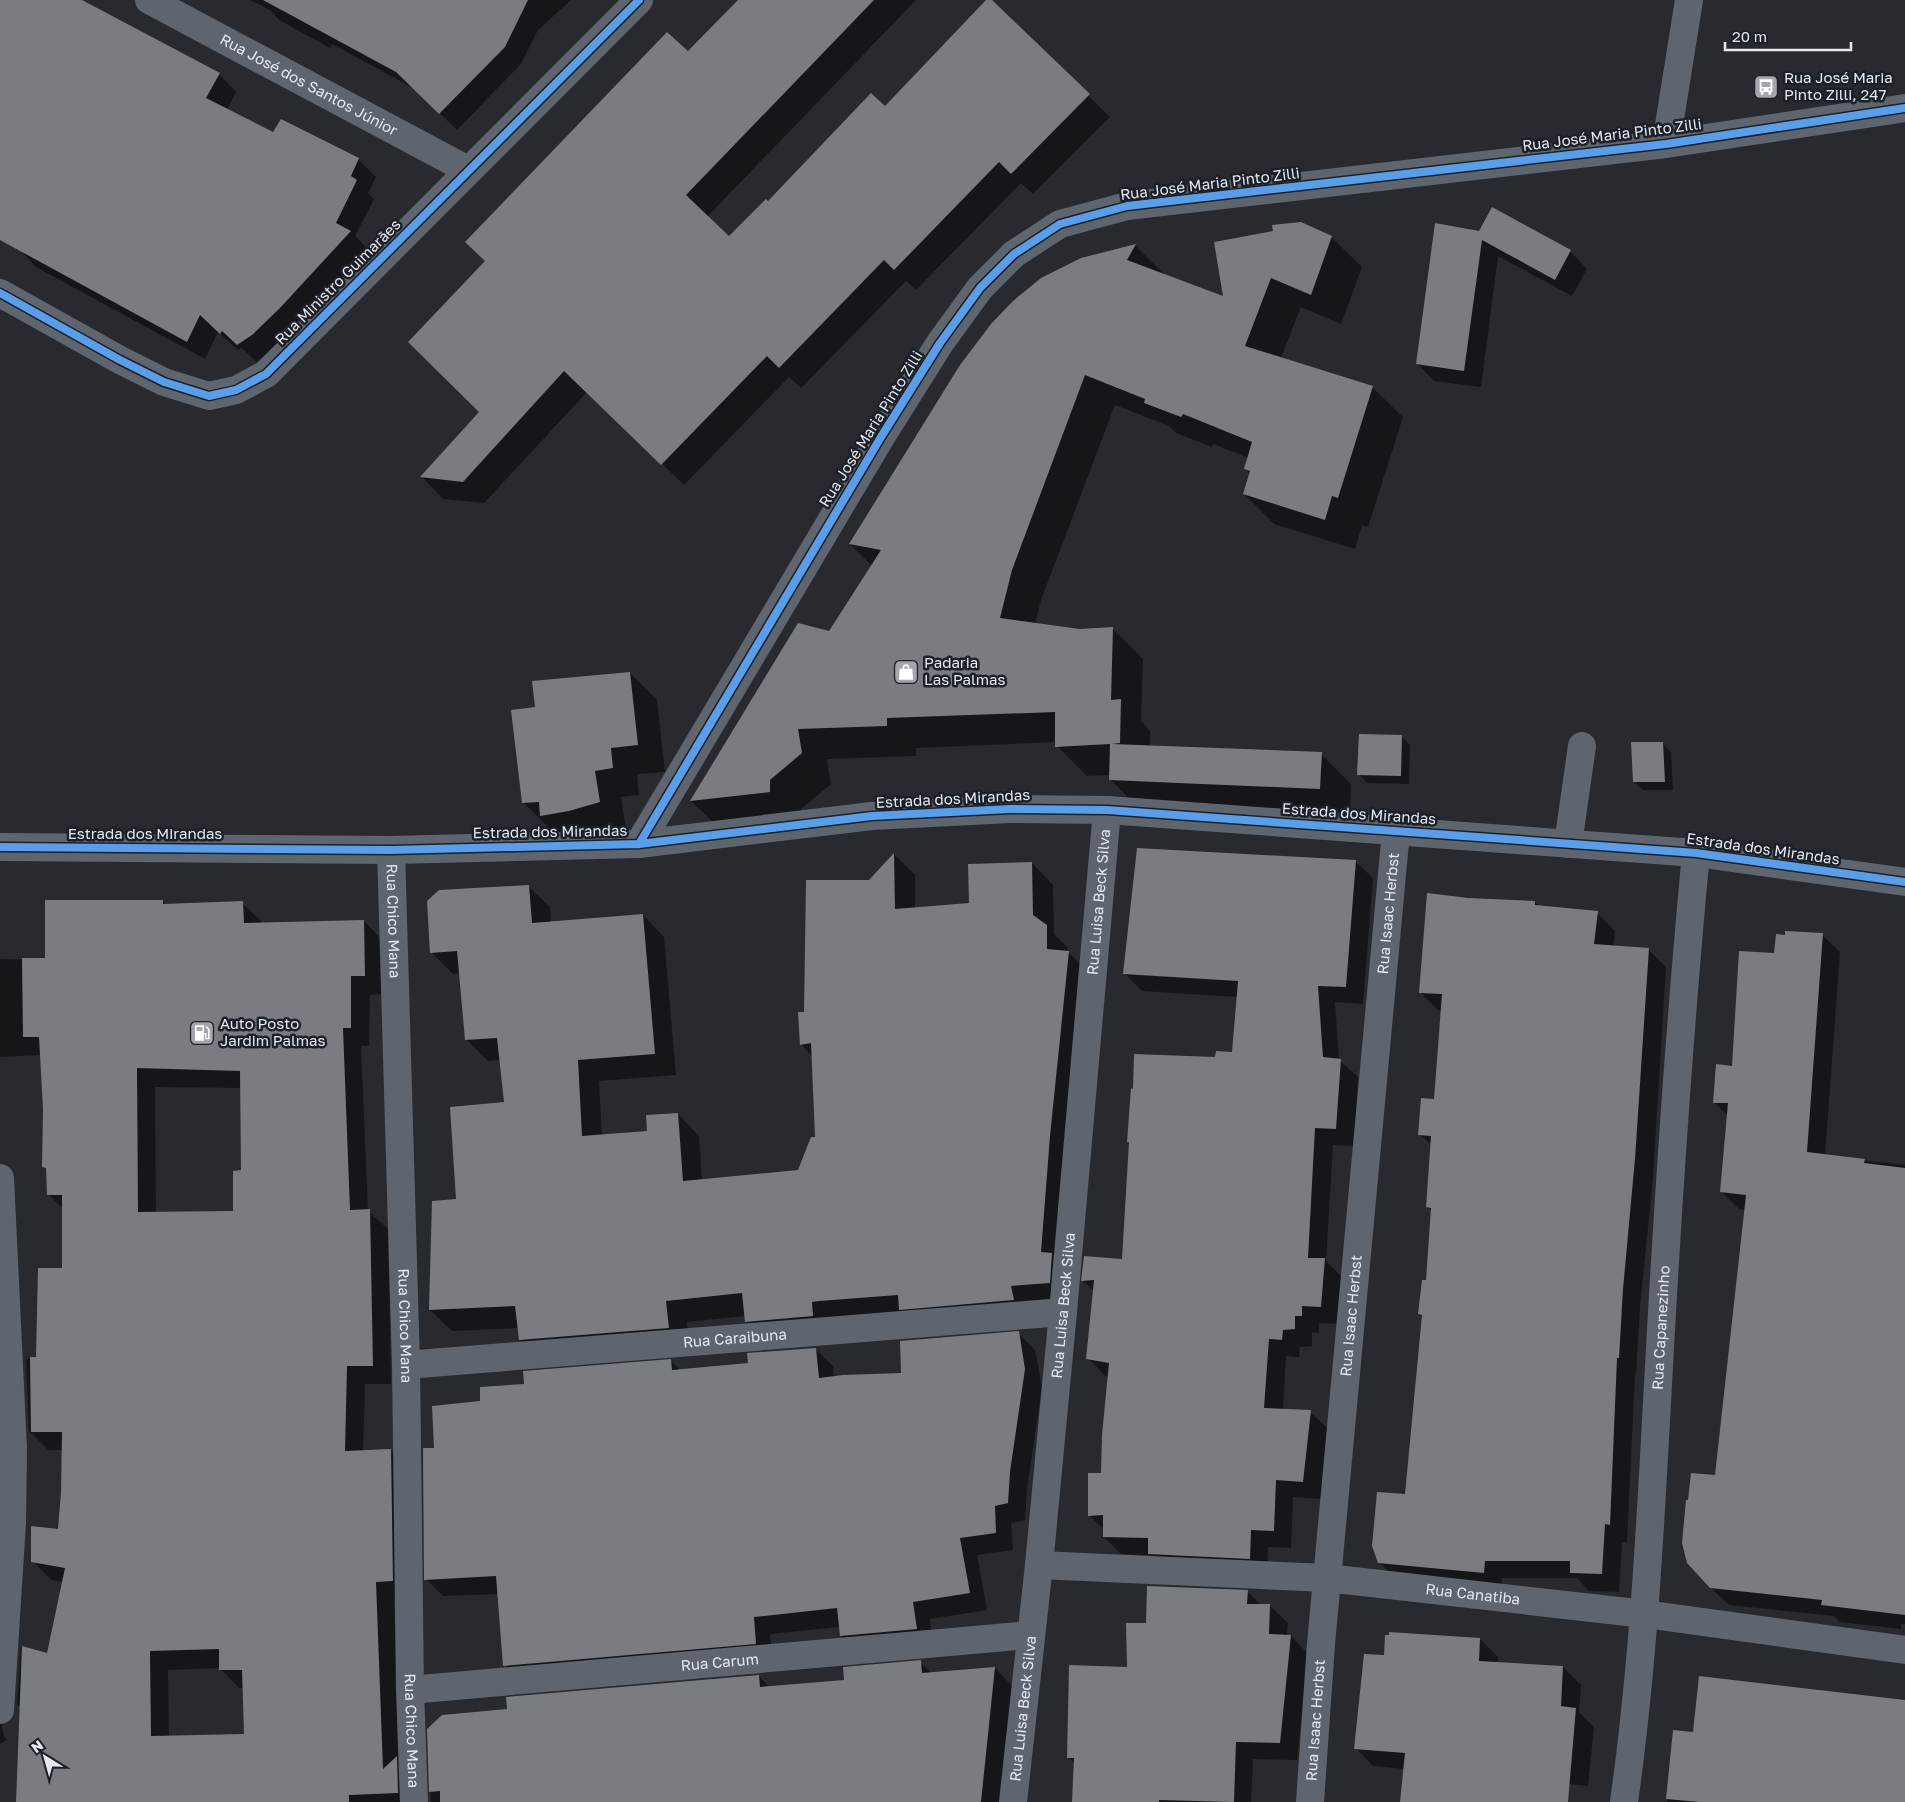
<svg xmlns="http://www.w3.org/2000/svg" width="1905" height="1802" font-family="'Golos Text',sans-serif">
  <rect width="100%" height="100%" fill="#282a30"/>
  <path fill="#0007" fill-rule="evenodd" d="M0,0H80L219,74L236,92L227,110L274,134L358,159L376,177L368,193L374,199L355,236L368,249L297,325L270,352L256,362L241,347L238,350L218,332L205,359L36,267L19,249L0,218Z
    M250,0H571L538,30L521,64L457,130L415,89L332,44L330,48L279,20L270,10Z
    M738,0H916L707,217L729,238L768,203L885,108L987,0H991L1110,117L1033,194L1021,183L916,290L906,281L801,388L789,377L684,485L587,392L484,503L443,499L422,477L480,412L688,53Z
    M1436,225L1570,251L1587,269L1572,296L1498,256L1481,387L1434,381L1417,363Z
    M1331,237L1362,267L1341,324L1301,307L1281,358L1372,387L1403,417L1368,527L1362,525L1355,549L1274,524L1244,494L1250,474L1245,469L1249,458L1213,444L1212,447L1176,433L1169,426L1115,405L1041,600L1035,625L1080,631L1113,629L1143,659L1141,721L1150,731V746L1321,754L1351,784L1350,819L1140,810L1110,779V775L1087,776L1057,746V742L916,748V756L827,759L831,784L800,810V822L721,830L691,801L830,632L872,566L850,544L1135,245L1165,275L1224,298Z
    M630,673L657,700L665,772L637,774L639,795L621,797L626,829L596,837L568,843L555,829H550L523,802L536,708Z
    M1401,736L1410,745L1409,784L1367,783L1359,774Z
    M1662,743L1671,752L1673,790H1643L1634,782Z
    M894,854L915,875V908L971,904L1032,863L1053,885L1054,934L1068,948V952L1090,974L1071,1304L767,1343L746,1321L745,1316L687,1322L689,1349L542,1361L520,1340L519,1328L452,1331L430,1310L458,1200L505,1104L500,1060L488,1061L466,1039L461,973L453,974L431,952L528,886L550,907L551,923L643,915L664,937L676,1075L599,1081L602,1136L648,1133L678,1114L699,1136L702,1180L799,1172L816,1138L812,1056L801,1044L806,1013L869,881Z
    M1355,861L1373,878L1363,1004L1335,1002L1339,1060L1358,1077L1354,1146L1333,1145L1326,1261L1342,1277L1338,1324L1319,1323V1333L1312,1332V1346L1300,1347L1299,1357L1286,1356L1283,1410L1310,1412L1328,1429L1321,1499L1293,1497L1291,1548L1268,1547L1267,1576L1166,1571L1150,1555L1121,1554L1104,1537V1530L1089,1515L1102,1474L1109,1377L1105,1376L1088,1358L1094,1292L1083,1280L1123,1261L1216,1058L1233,1054L1238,997L1142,991L1125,974Z
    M1468,899L1535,902L1540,907L1597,913L1615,931L1613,947L1648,949L1666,967L1653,1178L1640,1307L1636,1375H1635L1627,1542H1622L1619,1592L1589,1591L1577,1578H1502L1501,1590L1397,1580L1379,1562L1406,1496L1423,1317L1419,1314L1427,1281L1432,1211L1428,1207L1432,1146L1420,1134L1435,1100L1442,1011L1438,1010L1420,992Z
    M163,902L166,905L242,903L261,921V924L364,921L382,940L383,994L370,995L369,1046H361L368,1211L388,1229L391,1384H365L363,1452L391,1451L409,1469L411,1599L394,1600L400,1761L416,1802H17L21,1708L17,1704L21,1647L48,1655L63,1582L51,1580L33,1561L59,1530L63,1450H48L29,1431L26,1359L37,1358L64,1269L63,1209L48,1194L47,1170L44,1167V1109L41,1055L0,1057V959L46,960ZM155,1087L242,1088L243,1172L234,1212L156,1213ZM220,1668L239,1688H244L246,1735L169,1737L168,1670Z
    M1822,935L1840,952L1825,1156L1905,1165V1624H1901V1629L1840,1622L1834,1616L1729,1605L1711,1588L1717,1476L1746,1210L1739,1209L1722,1192L1728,1116L1714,1102L1734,1067L1776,954Z
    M1018,1333L1035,1350L1042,1387L1027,1490L1025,1520L1011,1523L1013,1550L977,1555L987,1610L930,1619L933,1646L858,1653L841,1636L840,1627L770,1634L773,1660L522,1683L505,1665L499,1594L443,1596L426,1579L435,1449L481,1402L525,1385L671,1361L680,1370L749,1364L815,1349L833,1366L834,1378L902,1375Z
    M1247,1591L1261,1605L1270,1606L1288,1623L1287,1636H1291L1308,1654L1297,1760L1253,1759L1251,1802H1074L1075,1764L1068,1757L1128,1668L1147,1625Z
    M1480,1639L1498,1657L1497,1663L1563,1667L1581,1685L1579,1712L1594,1727L1588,1786L1559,1783L1556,1802H1401L1404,1769L1373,1766L1356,1748L1386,1656Z
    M0,1657L7,1664L2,1728L4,1736L7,1740L0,1744Z
    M920,1662L932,1674L995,1668L1013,1687L1001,1802H431L428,1730L508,1710L759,1676L770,1688L845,1681Z
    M1905,1701V1802H1667L1674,1731L1695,1734Z"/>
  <path fill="#7a7c81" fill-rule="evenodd" d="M0,0H82L220,73L206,98L273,132L281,119L359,158L351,176L357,180L336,223L351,231L280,308L252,335L237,345L222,331L220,334L200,315L187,342L0,240Z
    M263,0H528L505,47L439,114L396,72Z
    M738,0H874L686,195L729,236L766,199L768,201L871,93L885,106L986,0H992L1090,94L1011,174L999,162L894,270L884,260L779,368L767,356L661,465L564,371L463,482L420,477L479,412L408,342L485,261L465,242L667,32L688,51Z
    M1492,207L1571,250L1555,280L1482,240L1464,371L1416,364L1435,223L1479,231Z
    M1301,222L1332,236L1311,295L1271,278L1245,346L1373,386L1338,498L1332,496L1325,520L1243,494L1250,471L1244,469L1252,442L1183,414L1181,417L1144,403L1145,399L1085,375L1012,570L1000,618L1080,629L1113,627L1111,700L1121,699L1120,743L1112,744L1322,752L1320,789L1109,780L1110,744L1055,747V712L887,718V726L798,729L802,753L770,780V792L690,801L798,623L829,631L881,550L849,544L960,365L991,324L1013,301L1041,278L1081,258L1136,244L1127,260L1223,296L1214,242L1273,231L1272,225Z
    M630,672L638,745L611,748L613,768L595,771L600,802L569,811L540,816L539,802L522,803L511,710L535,707L532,681Z
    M1359,734L1402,735L1401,776L1357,775Z
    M1631,742H1663L1665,782H1633Z
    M1137,848L1356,860L1346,987L1318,986L1323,1057L1341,1059L1336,1129L1315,1128L1308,1258H1325L1321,1307L1302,1306V1316H1295V1329L1283,1330L1282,1340L1269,1339L1264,1408L1311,1410L1303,1482L1276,1480L1274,1531L1251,1530L1250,1559L1148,1554V1538L1103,1537V1515L1088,1516V1473H1101L1102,1435L1109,1363L1086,1359L1094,1280L1081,1281L1084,1256L1122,1259L1129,1142H1127L1131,1088L1133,1089L1134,1054L1215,1057L1216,1051L1232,1052L1238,981L1123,974Z
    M894,853L895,909L969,903L968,864L1032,862L1033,915L1047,925V949L1069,951L1050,1136L1041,1252L1052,1253L1050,1283L1011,1286L1014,1300L899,1310L898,1295L819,1301L812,1302L813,1316L745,1322L742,1293L666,1301L669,1328L519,1340L515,1306L429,1310L432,1201L456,1199L450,1107L504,1102L497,1038L465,1040L457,951L430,953L427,901L439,890L529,885L532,923L643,914L655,1054L578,1060L582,1136L647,1131L646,1115L678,1113L683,1181L798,1170L811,1137H815L811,1043L800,1045L798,1012H804L806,880H869Z
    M1427,893L1468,898L1535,901V905L1598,911L1594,944L1649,948L1635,1159L1623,1289L1619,1358H1617L1610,1525L1605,1524L1602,1574L1570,1573V1561H1485L1484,1573L1378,1563L1372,1546L1377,1492L1405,1494L1422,1315L1418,1314L1422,1280H1426L1431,1208L1426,1207L1431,1136L1418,1135L1421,1098L1434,1099L1442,994L1419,993Z
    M45,900H163V904L243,901L244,923L364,920L365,976H351V1028H343L350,1210L370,1209L373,1366H347L345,1451L391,1449L393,1581L376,1582L383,1769L397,1756L398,1793L349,1795V1802H16L22,1646L47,1653L65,1568L31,1562V1526L58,1529L61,1492L62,1432H31L30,1357H36L38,1268H62V1195H47L46,1168L42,1167L43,1109L39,1037H23L22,958H45ZM137,1068L240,1071L241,1170L233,1171V1211L138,1212ZM219,1649V1670H242L244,1734L151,1736L150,1651Z
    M1785,931L1823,933L1807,1152L1865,1159L1864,1163L1905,1168V1615L1821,1605L1822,1600L1710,1588L1687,1563L1682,1543L1686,1500H1688L1691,1473L1715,1475L1746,1195L1720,1192L1728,1103H1713L1716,1064L1732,1066L1739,951L1774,953L1776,934L1785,935Z
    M1019,1331L1025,1369L1010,1472L1008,1503L995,1506L996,1533L960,1538L970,1593L913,1602L917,1629L840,1636L837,1608L754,1617L756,1644L503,1666L496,1576L424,1580L423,1448H434L432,1406L480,1401V1387L524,1384L523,1371L671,1359L672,1370L748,1363L747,1353L816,1348L819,1378L843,1375L901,1373L900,1341Z
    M1147,1586L1248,1590L1247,1604H1270L1269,1634L1291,1635L1280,1743L1236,1742L1234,1802L1159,1800V1802H1072L1074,1758H1067L1069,1665L1127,1667L1126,1623H1146Z
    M1389,1632L1480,1638L1479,1661L1563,1666L1561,1706L1576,1708L1568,1802H1400L1405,1753L1354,1749L1364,1654L1384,1655L1385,1635H1389Z
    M921,1660L922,1673L995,1667L981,1802H440V1791L429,1792L427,1729L442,1715L507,1709L506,1697L759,1675L760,1687L844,1680L843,1667Z
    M1699,1676L1905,1700V1802H1700L1666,1799L1673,1730L1693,1732Z"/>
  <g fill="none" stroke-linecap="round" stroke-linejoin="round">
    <g stroke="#5f656f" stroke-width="28">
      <path id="s1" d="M149,0L468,170"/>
      <path d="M1666,144L1689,0"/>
      <path d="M0,293L120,360L164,382L209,396L236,390L266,374L639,0"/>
      <path d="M639,844L881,437L940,343L980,288L1014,254L1060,224L1127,206L1666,144L1905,108"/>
      <path d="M1568,844L1582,746"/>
      <path d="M0,847L391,850L639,844L872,816L1010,809L1107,810L1696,853L1905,882"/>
      <path id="s2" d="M391,850L406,1365L410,1690L414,1802"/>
      <path d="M0,1178L13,1449L12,1523L0,1710"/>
      <path id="s3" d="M406,1365L1063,1312"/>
      <path id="s4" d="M1039,1565L1327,1578L1645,1614L1905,1650"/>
      <path id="s5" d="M410,1690L1030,1635"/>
      <path id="s6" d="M1013,1802L1039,1565L1063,1312L1107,810"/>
      <path id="s7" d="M1310,1802L1321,1644L1396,831"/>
      <path id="s8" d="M1624,1802C1646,1646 1652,1488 1661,1330C1670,1171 1681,1012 1696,853"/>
    </g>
    <defs>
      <path id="cycleway" d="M0,293L120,360L164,382L209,396L236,390L266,374L639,0
        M639,844L881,437L940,343L980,288L1014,254L1060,224L1127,206L1666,144L1905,108
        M0,847L391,850L639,844L872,816L1010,809L1107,810L1696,853L1905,882"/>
    </defs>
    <use href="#cycleway" stroke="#1b2029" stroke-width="11"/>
    <use href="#cycleway" stroke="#5a9eea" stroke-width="8"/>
  </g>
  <defs>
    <symbol id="bus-square" viewBox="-11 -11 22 22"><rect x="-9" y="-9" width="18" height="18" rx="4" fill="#a3a6ac" stroke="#1b2029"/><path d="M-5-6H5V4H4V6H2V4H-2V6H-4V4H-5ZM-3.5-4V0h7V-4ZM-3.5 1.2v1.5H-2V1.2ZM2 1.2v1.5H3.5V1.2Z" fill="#fff"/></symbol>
    <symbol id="shop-square" viewBox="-11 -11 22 22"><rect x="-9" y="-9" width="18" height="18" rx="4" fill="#a3a6ac" stroke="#1b2029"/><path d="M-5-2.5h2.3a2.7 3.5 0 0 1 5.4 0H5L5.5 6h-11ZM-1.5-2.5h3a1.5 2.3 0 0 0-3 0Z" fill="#fff"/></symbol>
    <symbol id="fuel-square" viewBox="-11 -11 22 22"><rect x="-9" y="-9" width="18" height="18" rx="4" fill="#a3a6ac" stroke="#1b2029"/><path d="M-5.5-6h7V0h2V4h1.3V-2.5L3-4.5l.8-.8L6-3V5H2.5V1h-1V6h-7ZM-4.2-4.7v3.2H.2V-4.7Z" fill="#fff"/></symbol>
  </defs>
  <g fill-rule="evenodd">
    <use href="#bus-square" x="1752" y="73" width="28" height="28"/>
    <use href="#shop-square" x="892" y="658" width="28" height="28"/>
    <use href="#fuel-square" x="188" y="1019" width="28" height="28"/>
  </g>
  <g text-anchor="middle" stroke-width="5" stroke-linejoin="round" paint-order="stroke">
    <g font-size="15" fill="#e5e9ef" stroke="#1b2029" text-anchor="start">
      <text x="1784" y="83">Rua José Maria<tspan x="1784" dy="17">Pinto Zilli, 247</tspan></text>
      <text x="924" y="668">Padaria<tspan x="924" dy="17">Las Palmas</tspan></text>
      <text x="220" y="1029">Auto Posto<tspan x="220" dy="17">Jardim Palmas</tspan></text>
    </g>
    <g font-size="15" fill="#e5e9ef" stroke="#1b2029">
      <text dy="5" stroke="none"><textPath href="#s1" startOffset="181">Rua José dos Santos Júnior</textPath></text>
      <text transform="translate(1612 135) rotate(-7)" y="5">Rua José Maria Pinto Zilli</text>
      <text transform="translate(1210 184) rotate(-7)" y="5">Rua José Maria Pinto Zilli</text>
      <text transform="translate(338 282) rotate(-45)" y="5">Rua Ministro Guimarães</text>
      <text transform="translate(871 429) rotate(-58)" y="5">Rua José Maria Pinto Zilli</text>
      <text transform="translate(953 799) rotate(-3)" y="5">Estrada dos Mirandas</text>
      <text transform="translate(1359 814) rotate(4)" y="5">Estrada dos Mirandas</text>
      <text transform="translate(550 832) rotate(-1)" y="5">Estrada dos Mirandas</text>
      <text x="145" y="839">Estrada dos Mirandas</text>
      <text transform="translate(1763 849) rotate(8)" y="5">Estrada dos Mirandas</text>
      <text dy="5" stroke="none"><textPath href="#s6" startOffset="904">Rua Luisa Beck Silva</textPath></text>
      <text dy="5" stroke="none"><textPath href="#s7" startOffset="892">Rua Isaac Herbst</textPath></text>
      <text dy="5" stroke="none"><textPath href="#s2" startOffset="71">Rua Chico Mana</textPath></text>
      <text dy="5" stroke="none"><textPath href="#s6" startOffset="499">Rua Luisa Beck Silva</textPath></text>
      <text dy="5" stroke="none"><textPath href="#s7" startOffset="488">Rua Isaac Herbst</textPath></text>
      <text dy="5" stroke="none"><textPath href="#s2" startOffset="476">Rua Chico Mana</textPath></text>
      <text dy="5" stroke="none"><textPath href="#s8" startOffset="476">Rua Capanezinho</textPath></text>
      <text dy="5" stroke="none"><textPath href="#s3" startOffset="330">Rua Caraibuna</textPath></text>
      <text dy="5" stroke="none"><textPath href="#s4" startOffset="435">Rua Canatiba</textPath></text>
      <text dy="5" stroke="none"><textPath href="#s5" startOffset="311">Rua Carum</textPath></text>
      <text dy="5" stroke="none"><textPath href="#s6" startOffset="94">Rua Luisa Beck Silva</textPath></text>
      <text dy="5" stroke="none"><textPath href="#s7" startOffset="82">Rua Isaac Herbst</textPath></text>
      <text dy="5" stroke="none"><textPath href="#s2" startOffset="881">Rua Chico Mana</textPath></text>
    </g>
  </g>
  <g transform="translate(45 1757) rotate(323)" stroke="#1b2029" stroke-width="4" paint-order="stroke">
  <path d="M0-4L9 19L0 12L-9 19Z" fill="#e5e9ef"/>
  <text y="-8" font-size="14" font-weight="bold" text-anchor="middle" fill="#e5e9ef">N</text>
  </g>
  <path d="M1725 42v8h126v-8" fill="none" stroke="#e5e9ef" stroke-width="2.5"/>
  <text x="1732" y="42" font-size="15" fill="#e5e9ef" stroke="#1b2029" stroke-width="4" paint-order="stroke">20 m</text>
</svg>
